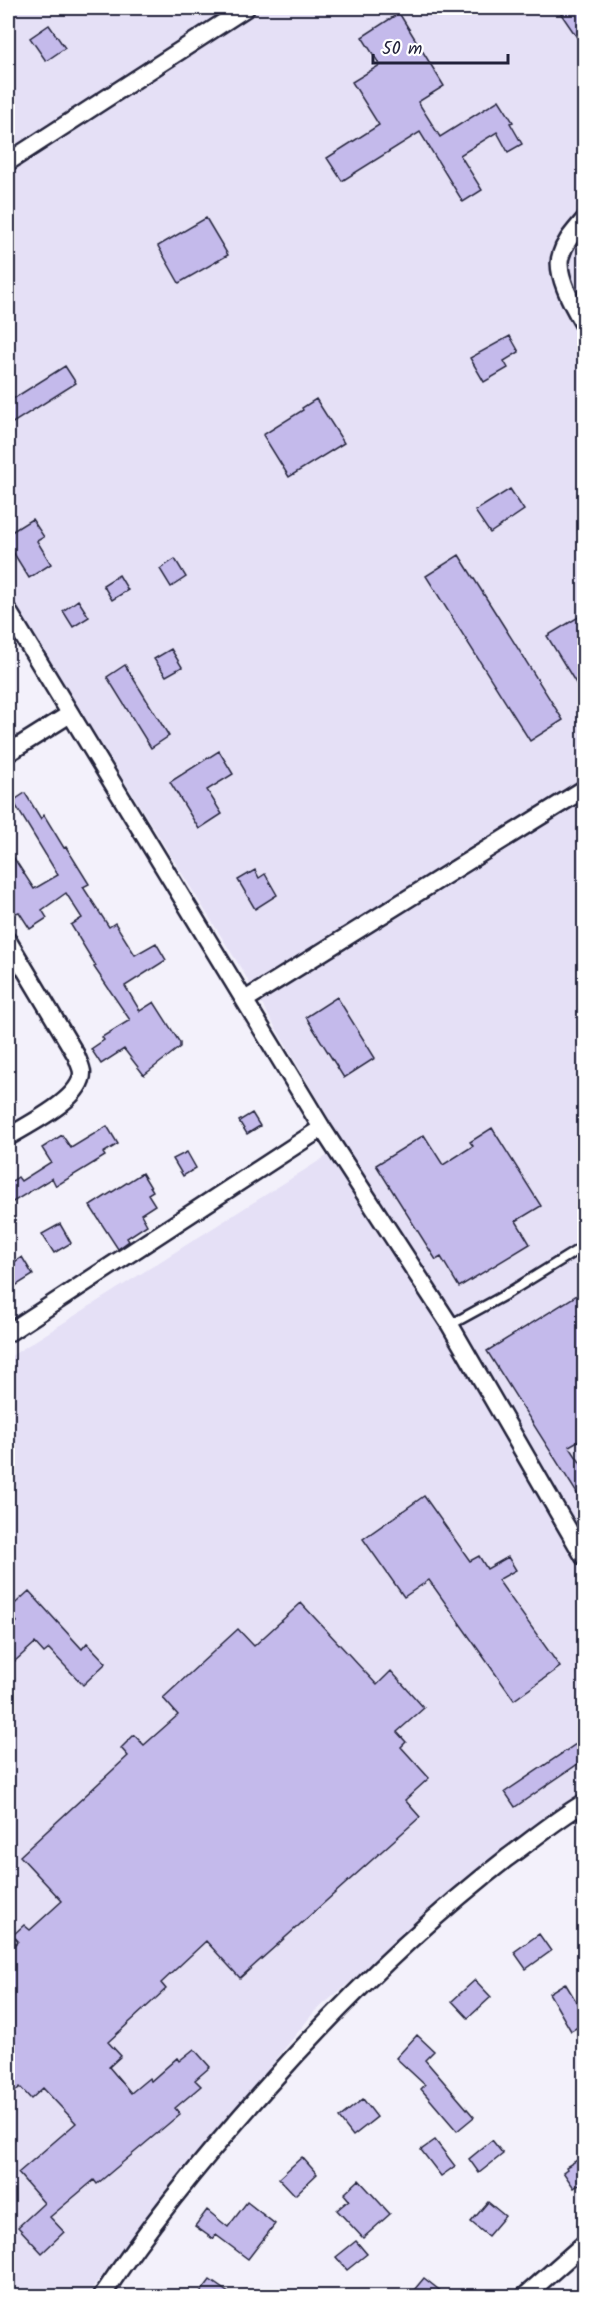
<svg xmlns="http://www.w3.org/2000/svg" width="592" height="2304" font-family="Kalam,sans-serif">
  <rect width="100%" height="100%" fill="#f3f1fb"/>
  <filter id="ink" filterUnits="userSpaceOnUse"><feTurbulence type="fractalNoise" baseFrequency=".0167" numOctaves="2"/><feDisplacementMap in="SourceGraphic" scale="12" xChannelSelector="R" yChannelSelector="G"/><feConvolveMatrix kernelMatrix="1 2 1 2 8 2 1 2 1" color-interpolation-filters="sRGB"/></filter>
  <g filter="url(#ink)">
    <path fill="#e5e0f6" d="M8,8H584V1791L315,2011L86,2296H8V1358L344,1145L239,965L8,595Z"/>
    <path fill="#c4baeb" stroke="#22223b" stroke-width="1.5" d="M557,8H585V49Z
      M399,13L444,86L418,102L440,137L499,100L513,122L510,123L522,144L508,152L497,132L460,155L482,190L463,202L420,132L342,181L327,158L379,125L352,82L380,65L362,37Z
      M49,25L65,48L46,61L30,38Z
      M206,218L228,255L179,283L158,246Z
      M510,336L519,352L504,361L508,368L484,382L470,358Z
      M65,366L76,383L8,426V402Z
      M316,399L344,443L289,477L263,435L303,410L302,408Z
      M510,489L524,510L490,533L475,511Z
      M32,519L44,537L37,541L51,564L29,578L8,544V534Z
      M459,555L563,720L530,741L426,576Z
      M175,559L186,577L171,587L160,569Z
      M119,575L128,590L112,600L103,585Z
      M78,600L89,617L73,627L63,611Z
      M585,613V698L547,636Z
      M171,649L182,667L166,676L154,659Z
      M125,665L169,736L151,748L107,677Z
      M219,751L233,774L207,790L222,814L199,829L170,782Z
      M25,793L41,819L44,815L64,848L66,847L89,884L83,887L109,927L115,923L135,955L156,943L166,960L125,986L140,1011L154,1002L180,1043V1047L144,1075L124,1049L101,1064L91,1049L104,1040L102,1037L130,1020L94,967L96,966L71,925L82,918L66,893L42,910L47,918L30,929L19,912L8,916V849L34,889L58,875L13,801Z
      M255,870L259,878L265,874L277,895L255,909L238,880Z
      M337,997L375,1058L344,1078L306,1017Z
      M252,1113L260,1126L247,1134L239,1121Z
      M107,1126L118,1144L103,1153L105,1156L56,1186L52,1178L8,1205V1184L18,1177L21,1181L51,1162L42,1148L62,1135L71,1148Z
      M492,1128L541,1206L516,1221L530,1244L459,1287L441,1257L436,1260L376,1165L424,1135L443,1165L473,1146L470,1142Z
      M187,1152L196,1168L183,1176L173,1159Z
      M142,1173L153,1191L148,1194L155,1205L141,1214L147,1225L127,1238L129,1241L118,1249L90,1206Z
      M60,1224L71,1243L54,1253L42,1234Z
      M22,1257L33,1275L12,1288L8,1280V1266Z
      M585,1290V1437L569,1446L585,1470V1506L487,1351Z
      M424,1496L470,1561L479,1556L487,1569L508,1557L516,1570L498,1580L560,1667L514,1700L429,1580L404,1597L363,1539Z
      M29,1591L82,1649L87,1643L106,1663L83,1685L49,1649L44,1653L35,1643L15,1661L8,1653V1630L17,1622L8,1610Z
      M301,1603L377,1685L391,1671L424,1708L397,1732L406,1742L401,1747L429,1778L405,1800L420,1817L240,1978L206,1941L161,1983L166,1989L108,2042L121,2056L109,2067L131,2093L149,2078L151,2081L177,2058L179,2061L194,2049L210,2067L195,2080L201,2086L175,2108L180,2114L97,2184L94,2180L50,2217L64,2232L42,2253L18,2227L44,2203L18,2173L76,2123L43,2088L31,2099L20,2087L8,2098V1951L18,1941L13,1935L24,1925L30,1930L62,1901L20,1856L128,1756L121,1748L134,1735L144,1745L178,1715L163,1698L238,1629L254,1646Z
      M585,1738V1759L515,1807L505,1792Z
      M539,1934L551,1951L526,1969L514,1952Z
      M475,1980L491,1997L468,2018L452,2001Z
      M565,1983L585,2016V2023L571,2031L549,1993Z
      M417,2035L434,2051L425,2060L474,2117L457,2131L421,2089L425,2085L396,2058Z
      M363,2099L377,2117L353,2136L339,2118Z
      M435,2140L455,2166L441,2176L421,2150Z
      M492,2140L503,2154L479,2173L469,2159Z
      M585,2155V2181L574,2188L563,2172L567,2169L566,2167Z
      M302,2157L317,2174L295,2195L279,2178Z
      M359,2180L390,2214L363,2238L337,2210L349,2200L344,2194Z
      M247,2202L275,2224L248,2259L216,2235L213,2239L195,2226L207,2210L228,2227Z
      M488,2202L505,2216L488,2236L471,2222Z
      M356,2241L367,2254L347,2270L336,2257Z
      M424,2278L447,2296H409Z
      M210,2280L233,2296H198Z"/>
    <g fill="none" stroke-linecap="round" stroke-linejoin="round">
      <defs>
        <path id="service" d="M450,1325L503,1296L584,1246"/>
        <path id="minor" d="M8,162L246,8
          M584,220C575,231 565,241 561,255C554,273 575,310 584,325
          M8,611L322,1128L450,1325L584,1557
          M8,753L70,714
          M8,941L76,1055C78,1061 82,1068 82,1073C82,1099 27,1125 8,1137
          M245,1000L584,789
          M8,1333L322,1128
          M102,2296C150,2223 206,2155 264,2090C339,2005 418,1927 507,1858C533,1839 557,1819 584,1803
          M525,2296L584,2244"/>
      </defs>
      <use href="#service" stroke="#22223b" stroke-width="13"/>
      <use href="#minor" stroke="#22223b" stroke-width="21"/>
      <use href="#service" stroke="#fff" stroke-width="8"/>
      <use href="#minor" stroke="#fff" stroke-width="16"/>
    </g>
  </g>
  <rect width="592" height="2304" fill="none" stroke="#fff" stroke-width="30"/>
  <rect x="15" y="15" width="562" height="2274" fill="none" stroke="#22223b" stroke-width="2" filter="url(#ink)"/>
  <path d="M373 54v9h135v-9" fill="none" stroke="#22223b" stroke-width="3"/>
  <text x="382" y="54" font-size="18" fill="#22223b" stroke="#ffffff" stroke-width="4.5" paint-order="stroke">50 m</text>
</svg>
